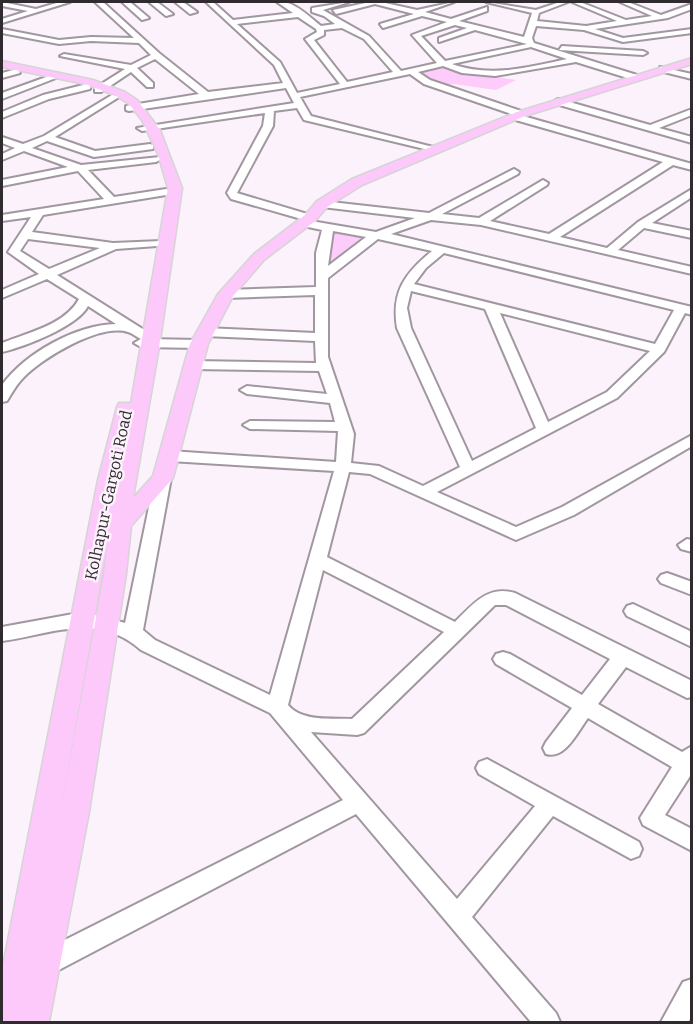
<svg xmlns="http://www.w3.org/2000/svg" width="693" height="1024" font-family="Bitter,serif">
  <rect width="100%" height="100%" fill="#fcf2fb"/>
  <path fill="#feccfa" d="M445,65L471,73L516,80L496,90L454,84L443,86L417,71Z
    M328,228L371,239L332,268Z"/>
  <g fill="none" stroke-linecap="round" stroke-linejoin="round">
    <defs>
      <path id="minor" d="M2,2L36,9L60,2H70L2,23V19L28,11L2,6Z
        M95,2H103L159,53L208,92L283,83L274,65L206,2H213L233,20L293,13L277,2C294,0 309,17 321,26L335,24L324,16L312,12V8L349,2L323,10L369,36L401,71L437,63L412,35L447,22L422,16L383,28L380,24L414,14L375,4L336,14L333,10L370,2H381L417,10L454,2L425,12L451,19L487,7V11L459,21L524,37L532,13L486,2L536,10L560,2H568L539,13L537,21L586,26L617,21L572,2H580L626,20L652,16L620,2H628L661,15L692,4V9L668,18L595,29L623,38L692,29V33L623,42L584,30L536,26L532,38L534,43L637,75L634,80L576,62L495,76L462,73L443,66L418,72L430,80L524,112L523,116L692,164V170L673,165L560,237L607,248L638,222L692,189V197L652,223L692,231V238L644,228L618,250L692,267V274L481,225L431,220L391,234L692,307V315L685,313L664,352L617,398L437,492L516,527L562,507L692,435V446L574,515L516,540L370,474L349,472L327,557L455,622C473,604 488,585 515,593L692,681V697L687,698L626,667L598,704L682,752L692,746V773L665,815L692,829V851L643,825L640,818L672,767L588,718C578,731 565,760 546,754L543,748L546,742L572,708L496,664L493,659L496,654L503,652L510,654L582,695L610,659L506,605H495L364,733L357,735L311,732L457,899L535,806L479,774L476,768L479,762L487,759L639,842L642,849L639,856L631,859L553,816L472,917L556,1013L560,1022H531L356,814L53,973L44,976L35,973L32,964L35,955L343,800L270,713L141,650C97,611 52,634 2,641V627L84,612L125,623L155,478L163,473L171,478L143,630L155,640L270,695L334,471L170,461L162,456L170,451L336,462L338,431L250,429L243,425L250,421L335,422L330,403L247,394L240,390L247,386L327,394L319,371L193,369L186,365L193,361L316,363L315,341L205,336L198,332L205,328L315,333V295L226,298L220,294L226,290L316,287V253L322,230L299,225V221L305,220L231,199L227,193L263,126L265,113L142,131L137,128L294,103L286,88L129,111L126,110V106L199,94L155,59L137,68L153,83V87H147L131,72L101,92H95V88L125,69L60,56L64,54L131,65L151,55L139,43L91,41L59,44L2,33V29L59,40L91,37L134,38ZM298,17L316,29L317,32L305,39L340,84L297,93L280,62L237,24ZM455,25L467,28L439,38V42L475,30L527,44L445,61L421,36ZM342,28L364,39L393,72L347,82L314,40L324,35V30ZM531,47L567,59C529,67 491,78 452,64ZM410,74L424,84L514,115L512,119L663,162L549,234L490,221L547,185L548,183L543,180L479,218L442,214L518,174L519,172L514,169L429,213L322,201L317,204L322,207L415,218L376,232L311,221L316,218L314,216L237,193L273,126L274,111L297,108L304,120L437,152V148L311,116L300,97ZM333,231L366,237L328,266ZM378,239L432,251C405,273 391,292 397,328L460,467L423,486L379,466L351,463L354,434L328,357V278ZM444,253L674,310L655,344L414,284L426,268ZM411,291L485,309L536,428L472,461L411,328L407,308ZM500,313L650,351L607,392L548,422ZM323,570L444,632L352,719C332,718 302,722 288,705Z
        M122,2H130L149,18L142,20Z
        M149,2H157L173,14L166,16Z
        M175,2H183L197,12L190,14Z
        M562,46L643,51L647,53L643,55L559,50Z
        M660,67L692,74V79L660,71Z
        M17,69L20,73L2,78V73Z
        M49,76L56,78L2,99V93Z
        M87,84L90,85V89L49,99L2,118V112L43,95Z
        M112,95L119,97L55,137L95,151L150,144L153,145V149L94,157L47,141L32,148L81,165L160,157L161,159L156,162L88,170L114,197L166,189L171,192L166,195L43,215L32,232L113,243L161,241V245L157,246L116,249L57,275L149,333L151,336L147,339L199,340L206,344L199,348L141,347L134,343L141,339C137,337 132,333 128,332C100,323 42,358 23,378C16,385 12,393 7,401L2,402V385C26,353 75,325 116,324L88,306C78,326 24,347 2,352V343C27,333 65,325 79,299L47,279L2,298V290L39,274L8,252L31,217L2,221V215L104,199L78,171L2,186V180L68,167L24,151L2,160V154L15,148L2,143V137L23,144L44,136ZM28,239L100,248L49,269L20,251Z
        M559,99L650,125L692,109V115L659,128L692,137V143L556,104V100Z
        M687,539L692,540V552L681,549L678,545Z
        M667,573L692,582V595L661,583L658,579L661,575Z
        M633,604L692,632V647L627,616L624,611L627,606Z
        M692,979V1017L688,1022H661L683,982Z"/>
      <path id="major" d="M692,58V64L525,116L362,185L327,207L315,221L264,260L233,296L208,344L173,478L131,526L126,574L89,812L49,1022H2V971L98,480L117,407L119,403H131L168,188L158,154L142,120L129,104L117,96L85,84L2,67V61L93,80L125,92L137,100L160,130L182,188L160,341L133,498L153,476L190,344L218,294L254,254L305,215L317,201L352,179L517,112ZM108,540L104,574L60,815Z"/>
    </defs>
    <use href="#minor" stroke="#a197a0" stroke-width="4"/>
    <use href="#major" stroke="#d5d5d5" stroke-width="3"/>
    <use href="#minor" fill="#fff" fill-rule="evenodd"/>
    <use href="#major" fill="#fdc8fa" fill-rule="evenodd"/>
  </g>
  <g text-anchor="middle" stroke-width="5" stroke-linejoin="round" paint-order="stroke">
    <g font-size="16" fill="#2f2b2e" stroke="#fcf2fb">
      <text transform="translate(108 495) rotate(-78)" y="6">Kolhapur-Gargoti Road</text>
    </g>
  </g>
  <rect width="693" height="1024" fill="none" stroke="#2f2b2e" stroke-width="6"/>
</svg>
